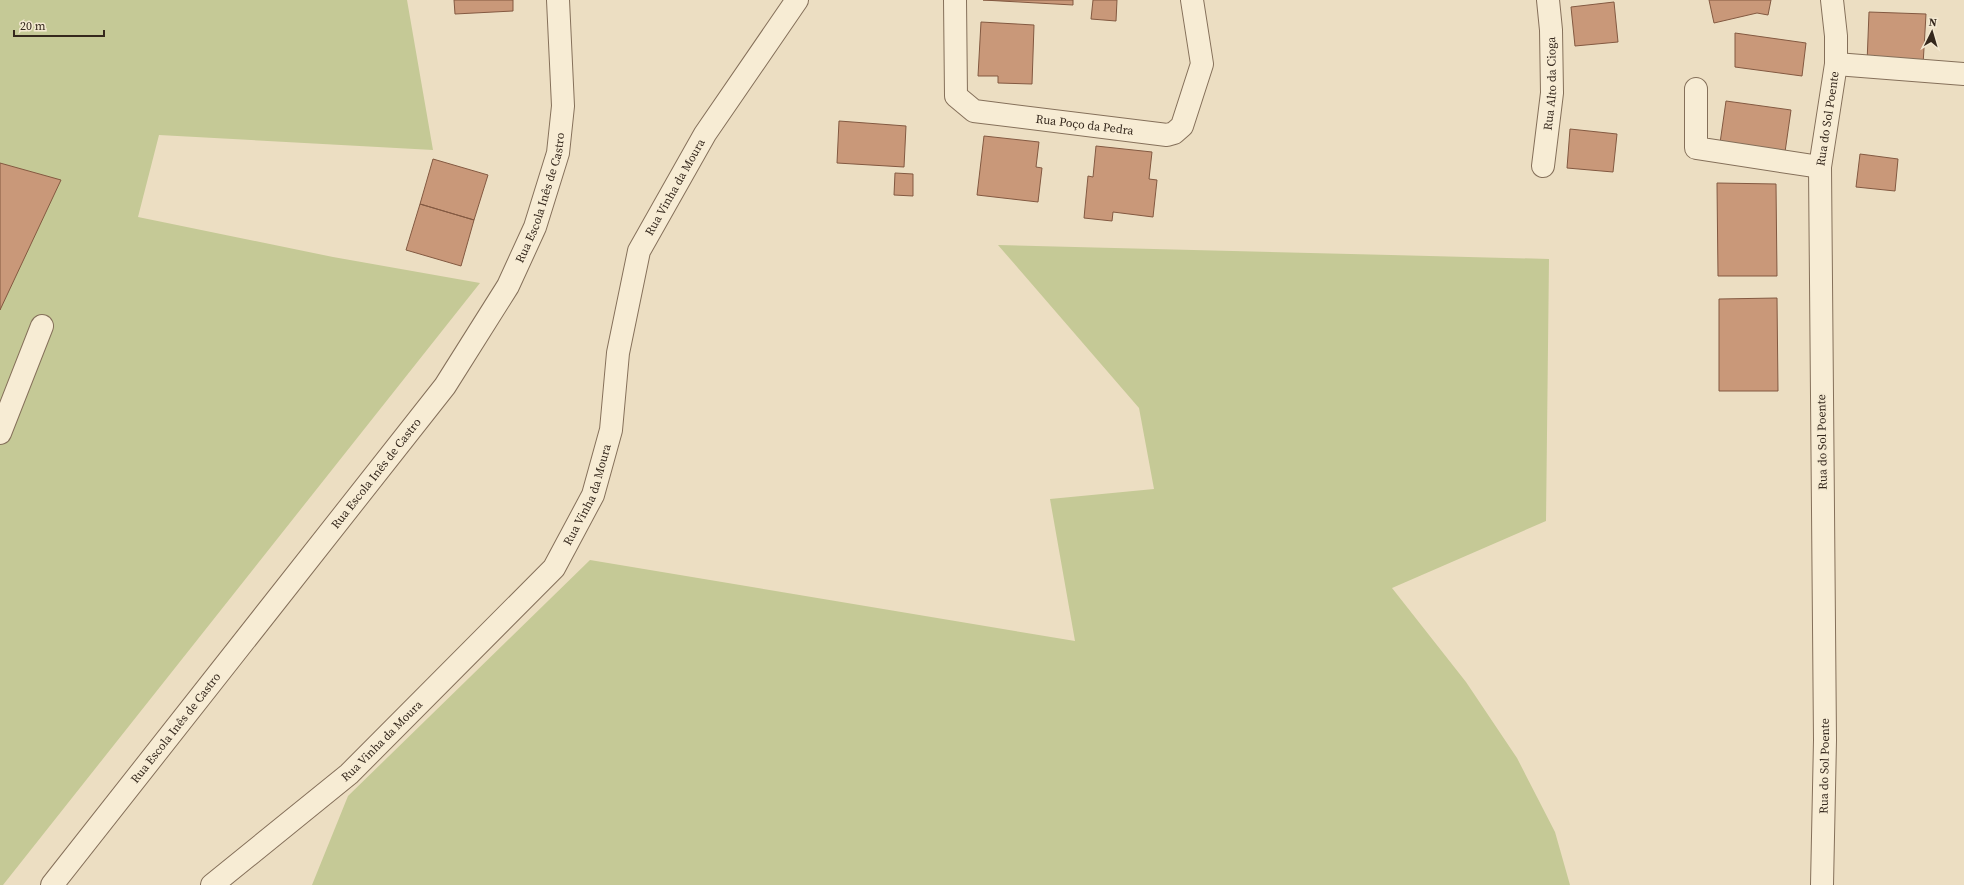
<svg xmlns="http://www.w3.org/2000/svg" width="1964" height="885" font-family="'Source Serif 4',serif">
  <rect width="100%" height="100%" fill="#ecdec2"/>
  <path fill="#c5c996" d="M0,0H407L433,150L159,135L138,217L333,257L480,283L3,885H0Z
    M998,245L1549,259L1546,521L1392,588L1466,682L1517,758L1555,832L1570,885H312L348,796L590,560L1075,641L1050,499L1154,489L1139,408Z"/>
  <path fill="#c99879" stroke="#835941" d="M454,0H513V11L455,14Z
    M983,0H1073V5Z
    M1093,0H1117L1116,21L1091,19Z
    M1709,0H1771L1768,15L1757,13L1714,23Z
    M1614,2L1618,42L1575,46L1571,7Z
    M1869,12L1926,14L1923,65L1867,63Z
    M981,22L1034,25L1032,84L998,83V76H978Z
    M1735,33L1806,43L1802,76L1735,67Z
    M1726,101L1791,110L1785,152L1720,143Z
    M839,121L906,126L904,167L837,163Z
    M1570,129L1617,134L1613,172L1567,168Z
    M984,136L1039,142L1036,167L1042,168L1038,202L977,195Z
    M1096,146L1152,152L1149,179L1157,180L1153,217L1113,212L1112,221L1084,218L1088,176L1093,177Z
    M1860,154L1898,159L1895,191L1856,187Z
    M433,159L488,175L474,220L420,204Z
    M0,163L61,180L0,310Z
    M895,173L913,174V196L894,195Z
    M1717,183L1776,184L1777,276H1718Z
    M420,204L474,220L461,266L406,250Z
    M1777,298L1778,391H1719V299Z"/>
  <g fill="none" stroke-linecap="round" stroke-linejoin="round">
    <defs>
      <g id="minor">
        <path id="s1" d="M955,0L956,96L974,111L1167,135L1174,133L1182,126L1202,64L1192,0"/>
        <path d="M1836,64L1964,74"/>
        <path d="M1696,89V148L1820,167"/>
        <path id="s2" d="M1543,166L1552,93L1551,30L1548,0"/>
        <path d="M0,433L42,326"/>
        <path id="s3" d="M52,885L445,386L508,286L535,227L558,153L563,106L558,0"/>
        <path id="s4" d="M212,885L349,774L554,568L593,495L611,430L618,353L639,251L705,134L797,0"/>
        <path id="s5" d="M1822,885L1825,740L1820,167L1836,64V36L1832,0"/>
      </g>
    </defs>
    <use href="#minor" stroke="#85705a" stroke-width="24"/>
    <use href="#minor" stroke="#f7ecd4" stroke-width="22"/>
  </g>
  <g text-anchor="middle" stroke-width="3.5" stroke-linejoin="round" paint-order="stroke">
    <g font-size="12" fill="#35281d" stroke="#f4e9d1">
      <text dy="4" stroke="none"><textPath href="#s2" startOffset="83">Rua Alto da Cioga</textPath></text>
      <text dy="4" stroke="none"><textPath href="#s5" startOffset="767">Rua do Sol Poente</textPath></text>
      <text dy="4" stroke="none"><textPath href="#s1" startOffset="231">Rua Poço da Pedra</textPath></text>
      <text dy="4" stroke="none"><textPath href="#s4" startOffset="872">Rua Vinha da Moura</textPath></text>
      <text dy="4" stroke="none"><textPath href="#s3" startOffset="848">Rua Escola Inês de Castro</textPath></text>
      <text transform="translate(1822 442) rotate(-91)" y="4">Rua do Sol Poente</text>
      <text dy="4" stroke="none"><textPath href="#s3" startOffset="524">Rua Escola Inês de Castro</textPath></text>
      <text dy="4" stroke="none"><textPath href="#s4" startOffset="548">Rua Vinha da Moura</textPath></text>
      <text dy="4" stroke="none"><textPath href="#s3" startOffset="200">Rua Escola Inês de Castro</textPath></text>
      <text dy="4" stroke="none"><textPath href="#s4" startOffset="223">Rua Vinha da Moura</textPath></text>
      <text dy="4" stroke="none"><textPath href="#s5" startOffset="119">Rua do Sol Poente</textPath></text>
    </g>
  </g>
  <g transform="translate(1932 32) rotate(5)" stroke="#f4e9d1" stroke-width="3" paint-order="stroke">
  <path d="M0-3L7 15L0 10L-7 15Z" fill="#35281d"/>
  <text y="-6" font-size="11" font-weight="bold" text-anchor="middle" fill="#35281d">N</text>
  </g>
  <path d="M14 30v6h90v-6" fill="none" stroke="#35281d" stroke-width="2"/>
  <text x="20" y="30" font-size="12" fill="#35281d" stroke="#f4e9d1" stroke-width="3" paint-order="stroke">20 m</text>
</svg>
